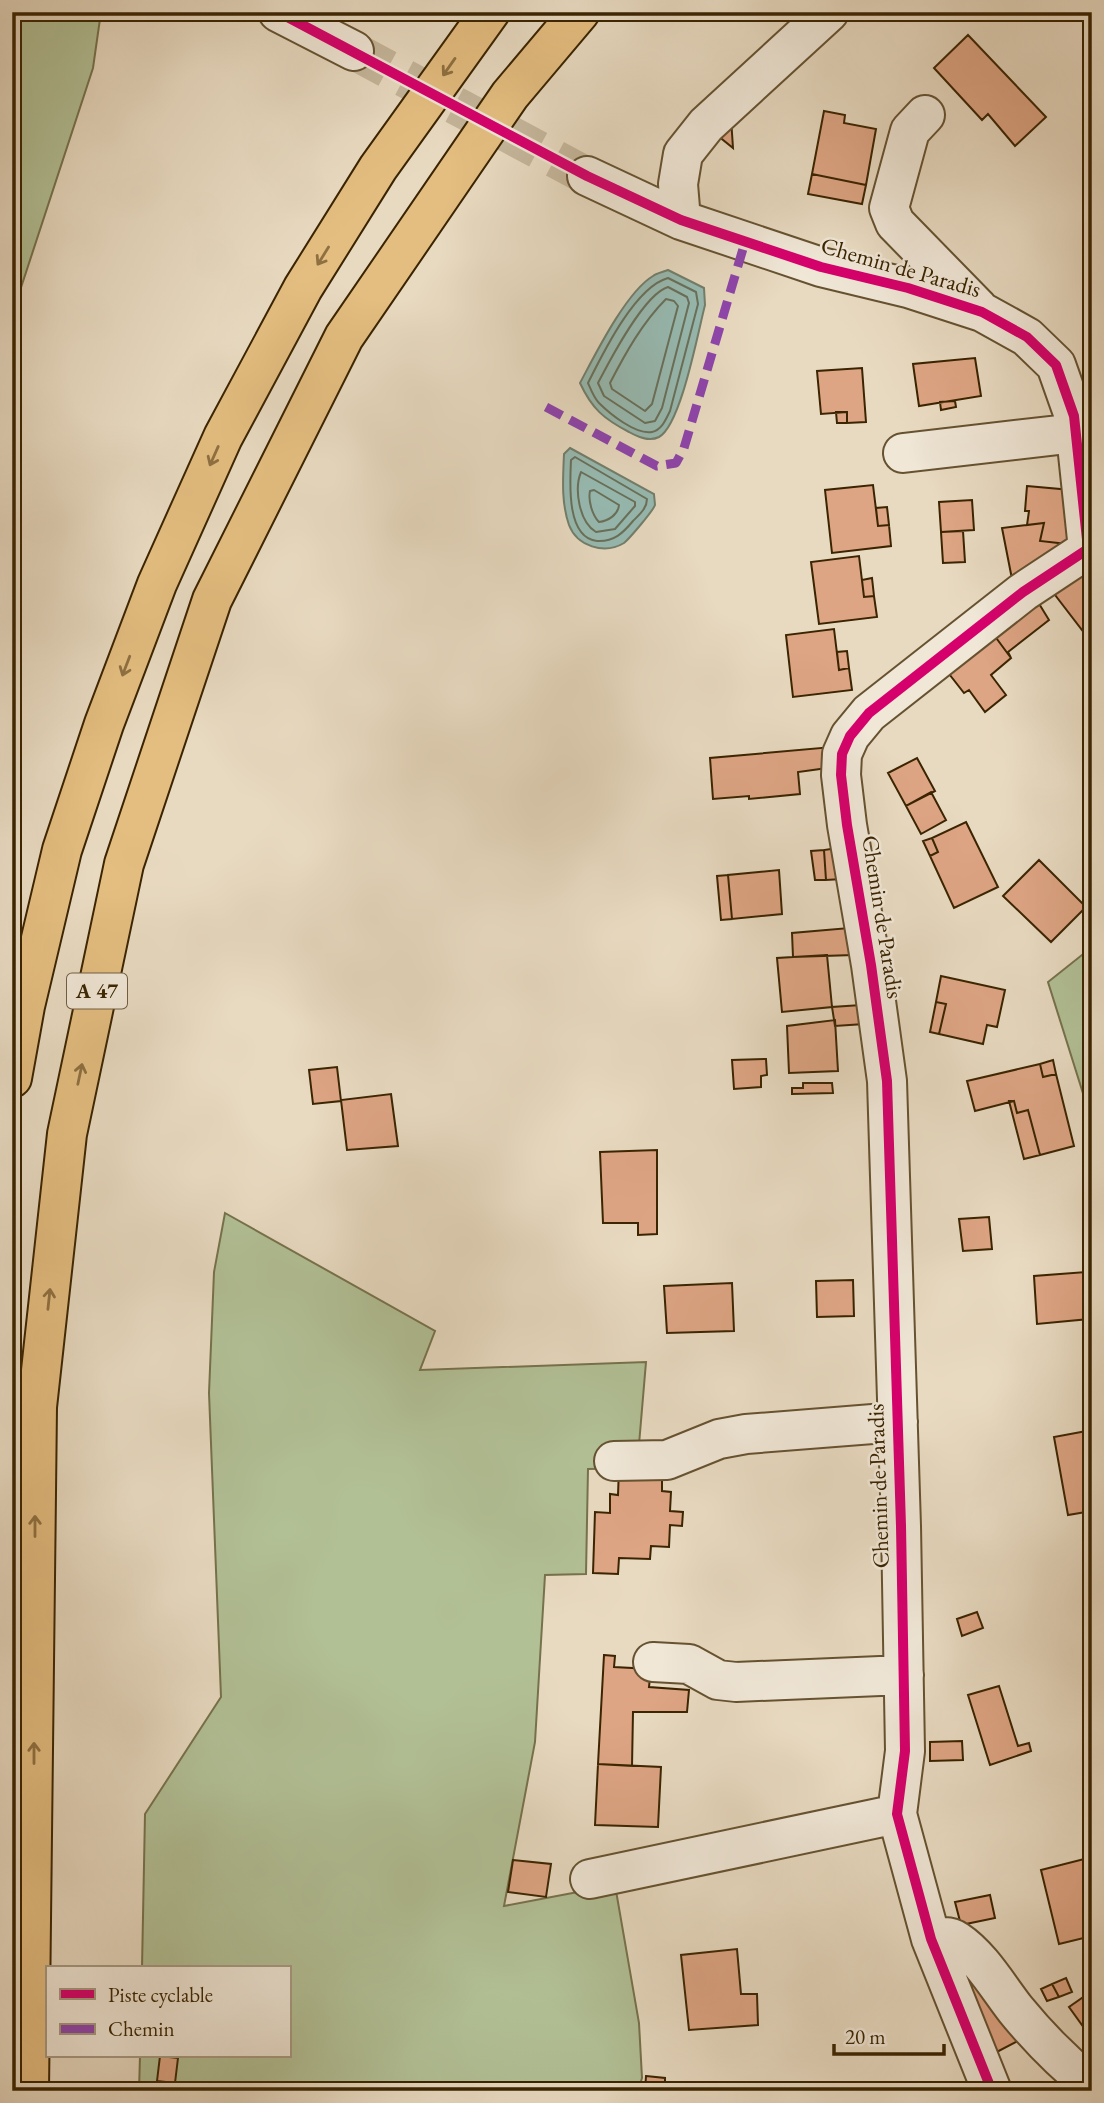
<svg xmlns="http://www.w3.org/2000/svg" width="1104" height="2103" font-family="'EB Garamond',serif">
  <rect width="100%" height="100%" fill="#e8dac1"/>
  <filter id="stains"><feTurbulence type="fractalNoise" baseFrequency=".00286" numOctaves="4"/><feColorMatrix values="0 0 0 0 .2 0 0 0 0 .09 0 0 0 0 .02 0 0 0 .5 -.17"/></filter>
  <radialGradient id="worn" r=".72"><stop offset=".6" stop-color="#630" stop-opacity="0"/><stop offset="1" stop-color="#630" stop-opacity=".3"/></radialGradient>
  <path fill="#b2c096" stroke="#76724c" stroke-width="2" d="M12,12H101L93,68L12,315Z
    M1092,947V1122L1048,982Z
    M225,1213L435,1331L420,1370L646,1362L637,1468L588,1469L586,1574L545,1575L535,1742L504,1906L615,1885L639,2023L642,2078L638,2091H139L140,2056H289V1968H142L145,1814L221,1697L209,1393L214,1272Z"/>
  <path fill="#97bbb3" stroke="#727f6c" stroke-width="2" d="M668,270L704,288L705,305C698,332 681,425 659,437C649,442 638,437 629,432C604,419 592,409 580,383C595,355 626,292 653,276C657,273 663,272 668,270Z
    M570,448L654,494C654,495 655,504 655,505C653,511 629,539 624,543C604,555 577,546 569,525C561,502 563,478 564,454Z"/>
  <g fill="none" stroke-linecap="round" stroke-linejoin="round">
    <path stroke="#68705a" stroke-width="2" d="M668,278L696,292L698,304L670,411C666,419 662,430 652,432C636,435 610,414 599,403C594,398 591,390 588,383C603,353 635,287 668,278Z
      M668,287L687,297L689,303L662,408L655,421L645,423L604,396L598,383C610,360 644,294 668,287Z
      M666,299L674,301L678,306L652,404L645,411L612,389L610,383C625,354 642,323 666,299Z
      M575,457L647,499C647,508 640,514 633,521C623,533 614,542 597,541C566,538 570,482 571,460Z
      M581,472L635,502V506L615,529L596,532C579,522 574,489 581,472Z
      M594,490L619,505C618,515 608,521 599,522C592,515 588,500 590,491Z"/>
  </g>
  <path fill="#dea584" stroke="#3a2401" stroke-width="2" d="M968,35L1046,117L1015,146L988,114L982,120L934,68Z
    M824,111L845,115L844,123L876,129L866,185L812,174Z
    M731,118L733,148L712,131Z
    M812,174L866,185L862,204L808,194Z
    M975,358L981,396L919,406L913,364Z
    M862,368L866,422L847,423V412L821,414L817,371Z
    M955,401L956,407L941,410L940,402Z
    M836,412H847V423H837Z
    M873,485L878,526L889,525L891,546L832,553L825,490Z
    M1027,486L1071,490L1067,544L1040,541L1044,523L1027,525L1029,511H1025Z
    M972,500L974,530L941,532L939,502Z
    M887,507L889,525L878,526L876,508Z
    M1044,523L1040,541L1067,544L1012,579L1002,528Z
    M963,531L965,562L943,563L941,532Z
    M859,556L864,597L874,596L877,617L819,624L811,562Z
    M1081,569L1092,586V643L1052,591Z
    M872,578L874,596L864,597L862,580Z
    M1038,602L1049,620L1008,652L1011,658L994,635Z
    M834,629L839,670L849,668L852,690L793,697L786,635Z
    M994,635L1011,658L991,675L1006,695L985,712L969,690L964,693L946,670Z
    M847,651L849,668L839,670L837,652Z
    M832,747L827,768L798,772L800,794L749,799V796L713,799L710,758Z
    M917,758L935,791L906,806L888,773Z
    M931,792L946,820L921,834L906,806Z
    M966,822L998,887L954,908L930,856L938,852L932,838Z
    M932,838L938,852L930,856L923,841Z
    M838,848L842,879L826,880L824,850Z
    M824,850L826,880H815L811,851Z
    M1039,860L1086,907L1051,942L1003,896Z
    M779,870L782,914L732,919L728,875Z
    M728,875L732,919L721,920L717,876Z
    M849,928L853,955L793,957L792,933Z
    M827,955L832,1007L782,1012L777,958Z
    M941,976L1005,990L997,1027L987,1025L983,1044L939,1034L946,1004L936,1002Z
    M936,1002L946,1004L939,1034L930,1032Z
    M861,1005L864,1024L835,1026L832,1007Z
    M835,1020L838,1071L789,1073L787,1026Z
    M766,1059L767,1075L761,1076V1087L734,1089L732,1060Z
    M1053,1060L1056,1074L1043,1077L1040,1064Z
    M1040,1064L1043,1077L1056,1074L1074,1146L1040,1155L1028,1110L1017,1113L1014,1101L975,1111L967,1081Z
    M337,1067L341,1101L313,1104L309,1070Z
    M803,1083H832L833,1093L792,1094V1088H803Z
    M391,1094L398,1146L347,1150L341,1100Z
    M1009,1101H1014L1017,1113L1028,1110L1040,1155L1024,1159Z
    M657,1150V1234L638,1235V1223H603L600,1152Z
    M989,1217L992,1249L963,1251L959,1219Z
    M1086,1272L1089,1319L1037,1324L1034,1276Z
    M853,1280L854,1316L817,1317L816,1281Z
    M732,1283L734,1331L667,1333L664,1286Z
    M1092,1430V1511L1068,1515L1054,1437Z
    M619,1468L662,1469V1491L671,1492L670,1511L683,1512L682,1526L670,1525L669,1547L651,1546L650,1559L619,1558L618,1574L593,1573L595,1512L610,1513V1494L618,1495Z
    M977,1612L983,1628L962,1636L957,1619Z
    M604,1655L615,1656L614,1667L651,1669L649,1687L689,1690L687,1712H633L632,1766L598,1764Z
    M999,1686L1018,1746L1029,1743L1031,1751L990,1765L968,1695Z
    M962,1741L963,1760L930,1761V1742Z
    M598,1764L661,1767L658,1827L595,1825Z
    M1092,1857V1936L1059,1944L1041,1870Z
    M513,1860L551,1864L546,1897L508,1892Z
    M990,1895L995,1918L961,1925L955,1902Z
    M737,1949L741,1994H757L758,2025L689,2030L681,1955Z
    M972,1962L1029,2035L991,2055L957,1969Z
    M1066,1978L1072,1992L1059,1997L1052,1984Z
    M1052,1984L1059,1997L1047,2001L1041,1989Z
    M1092,1991V2039L1069,2007Z
    M160,2056L178,2058L175,2083L157,2081Z
    M646,2076L665,2078V2091H645Z"/>
  <g fill="none" stroke-linecap="round" stroke-linejoin="round">
    <path stroke="#c5b69b" stroke-width="38" stroke-dasharray="38 19" stroke-linecap="butt" d="M354,51L587,176"/>
    <defs>
      <path id="minor" d="M278,12L354,51
        M925,115L910,131L889,208L895,223L978,308
        M587,176L681,220L821,267L908,288L982,312L1027,337L1056,365L1074,416L1088,549L1092,558
        M681,220L678,184L683,154L706,125L829,12
        M903,453L1076,433
        M614,1461L667,1460L719,1439L746,1434L898,1422
        M653,1662L689,1664L718,1680L736,1682L904,1675
        M590,1879L897,1814
        M931,1939C940,1937 949,1935 957,1941C981,1957 998,1987 1016,2010C1038,2037 1065,2064 1092,2086
        M992,2091L931,1939L897,1814L905,1751L901,1526L887,1081L871,965L847,825L841,775L842,754L850,736L869,713L1023,592L1088,549"/>
      <path id="highway" d="M12,1078L25,1006L62,850L104,724L157,584L223,437L303,288L378,168L490,12
        M29,2091L37,1407L67,1134L124,864L212,600L344,337L510,95L580,12"/>
    </defs>
    <use href="#minor" stroke="#665231" stroke-width="42"/>
    <use href="#highway" stroke="#3a2401" stroke-width="42"/>
    <use href="#minor" stroke="#f0e7d7" stroke-width="38"/>
    <use href="#highway" stroke="#e4bd80" stroke-width="38"/>
    <path stroke="#8e44ad" stroke-width="9" stroke-dasharray="18 9" stroke-linecap="butt" d="M546,407L657,466L676,463L684,448L745,242"/>
    <defs>
      <path id="cycleway" d="M278,12L587,176L681,220L821,267L908,288L982,312L1027,337L1056,365L1074,416L1088,549L1023,592L869,713L850,736L842,754L841,775L847,825L871,965L887,1081L901,1526L905,1751L897,1814L931,1939L992,2091"/>
    </defs>
    <use href="#cycleway" stroke="#f0e7d7" stroke-width="15"/>
    <use href="#cycleway" stroke="#d6006c" stroke-width="10"/>
  </g>
  <defs><path id="oneway-shaft" d="M-6 0H5M1.5-3L5.5 0L1.5 3" fill="none" stroke-width="1.6" stroke-linecap="round" stroke-linejoin="round" transform="scale(1.75)"/></defs>
  <g stroke="#8f7040">
    <use href="#oneway-shaft" transform="translate(449 67) rotate(125)"/>
    <use href="#oneway-shaft" transform="translate(323 256) rotate(122)"/>
    <use href="#oneway-shaft" transform="translate(214 456) rotate(114)"/>
    <use href="#oneway-shaft" transform="translate(126 666) rotate(111)"/>
    <use href="#oneway-shaft" transform="translate(80 1074) rotate(-78)"/>
    <use href="#oneway-shaft" transform="translate(49 1299) rotate(-84)"/>
    <use href="#oneway-shaft" transform="translate(35 1526) rotate(-90)"/>
    <use href="#oneway-shaft" transform="translate(34 1753) rotate(-90)"/>
  </g>
  <g text-anchor="middle" stroke-width="5" stroke-linejoin="round" paint-order="stroke">
    <rect fill="#f0e7d7" stroke="#715e41" stroke-width="2" x="67" y="973.5" width="60" height="35" rx="5"/>
    <g font-size="21" font-weight="bold" fill="#3a2401">
      <text x="97" y="998">A 47</text>
    </g>
    <g font-size="23" fill="#3a2401" stroke="#f0e7d7">
      <text transform="translate(901 267) rotate(16)" y="8">Chemin de Paradis</text>
      <text transform="translate(883 917) rotate(81)" y="8">Chemin de Paradis</text>
      <text transform="translate(878 1486) rotate(-92)" y="8">Chemin de Paradis</text>
    </g>
  </g>
  <rect width="1104" height="2103" fill="none" stroke="#e8dac1" stroke-width="42"/>
  <rect x="14" y="14" width="1076" height="2075" fill="none" stroke="#3a2401" stroke-width="3.5"/>
  <rect x="21" y="21" width="1062" height="2061" fill="none" stroke="#3a2401" stroke-width="2"/>
  <rect x="46" y="1966" width="245" height="91" fill="#f0e7d7" stroke="#a79981" stroke-width="2"/>
  <rect x="60" y="1989" width="35" height="10" fill="#d6006c" stroke="#a79981" stroke-width="2"/>
  <text x="108" y="2002" font-size="21" fill="#3a2401">Piste cyclable</text>
  <rect x="60" y="2024" width="35" height="10" fill="#8e44ad" stroke="#a79981" stroke-width="2"/>
  <text x="108" y="2036" font-size="21" fill="#3a2401">Chemin</text>
  <path d="M834 2044v10h110v-10" fill="none" stroke="#3a2401" stroke-width="3.5"/>
  <text x="845" y="2044" font-size="21" fill="#3a2401" stroke="#f0e7d7" stroke-width="5" paint-order="stroke">20 m</text>
  <rect width="100%" height="100%" filter="url(#stains)"/>
  <rect width="100%" height="100%" fill="url(#worn)"/>
</svg>
